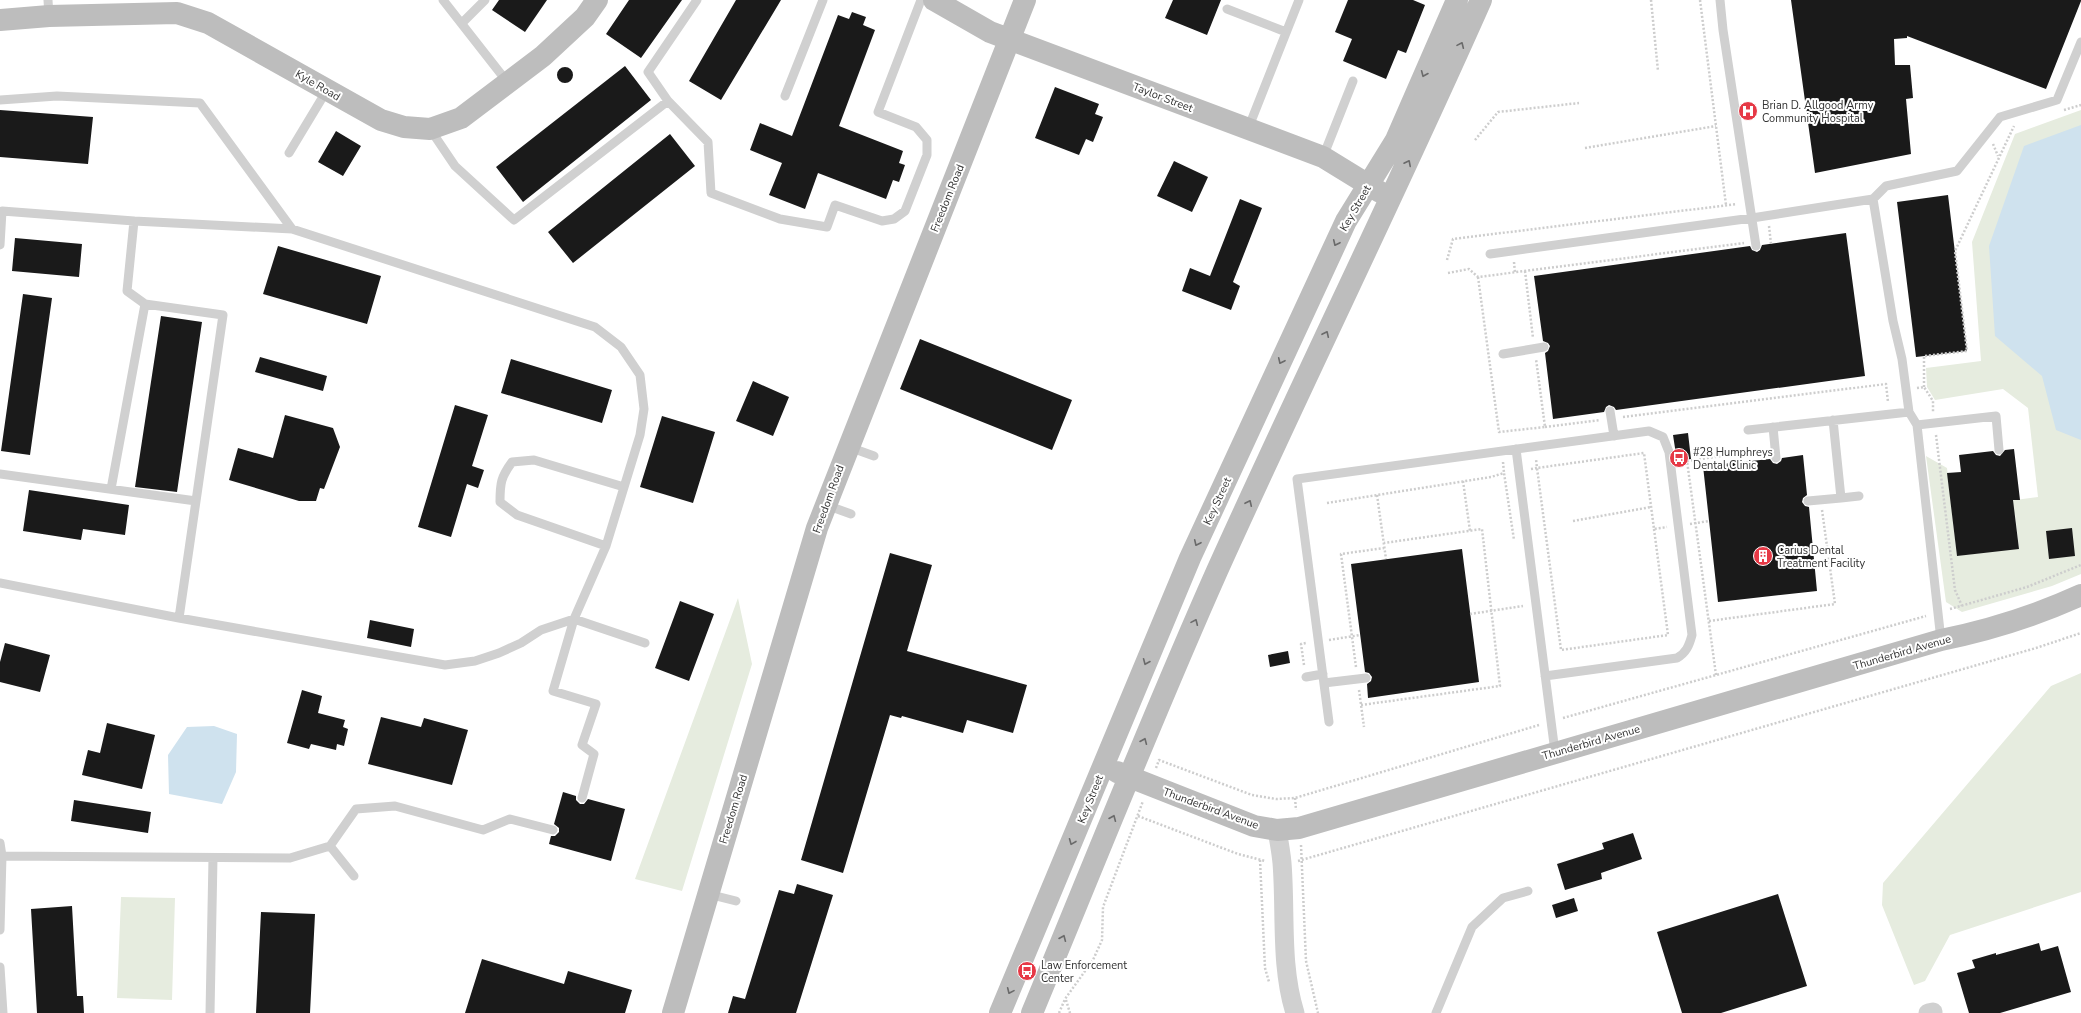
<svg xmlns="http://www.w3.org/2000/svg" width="2081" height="1013" font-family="'Nunito Sans',sans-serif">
  <rect width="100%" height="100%" fill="#fff"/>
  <path fill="#e6ecdf" d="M2081,110V574L2052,586L1962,612L1946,602L1926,456L1947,468L1957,556L2019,548L2015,514L2000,502L2038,497L2028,408L2003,389L1935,400L1927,387L1926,368L1981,361L1972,242L2015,134Z
    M738,598L752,664L682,891L635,879Z
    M2081,673V892L1950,935L1925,981L1914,985L1882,905L1883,883L2051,686Z
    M121,897L175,898L172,1000L117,998Z"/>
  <path fill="#cfe2ee" d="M2081,125V440L2056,430L2042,376L1995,336L1989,246L2024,146Z
    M214,726L237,734L236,772L222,804L169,794L168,755L187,727Z"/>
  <path fill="#1a1a1a" d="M499,0H547L525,32L492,10Z
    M629,0H682L641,58L606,34Z
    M736,0H781L721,100L689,81Z
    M1173,0H1221L1207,35L1165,18Z
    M1348,0H1413L1425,5L1406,53L1398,50L1386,79L1343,61L1352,39L1335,32Z
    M1791,0H2081V1L2046,89L1907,36V38L1894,39L1895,65H1910L1913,98L1906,99L1911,154L1815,173Z
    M852,12L866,17L863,25L875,30L839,126L903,151L899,163L905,165L899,182L893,180L886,199L818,173L805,209L769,195L782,163L750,150L760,123L792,136L838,15L849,19Z
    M625,66L651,100L523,202L496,167Z
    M557 75a8 8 0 1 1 16 0a8 8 0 1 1-16 0Z
    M1055,87L1099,104L1095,114L1103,117L1093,142L1086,139L1079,155L1035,138Z
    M0,110L93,117L88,164L0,157Z
    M336,131L361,146L343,176L318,162Z
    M670,134L695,166L573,263L548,232Z
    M1174,161L1208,177L1192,212L1157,196Z
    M1948,195L1967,351L1916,357L1897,202Z
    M1240,199L1262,208L1233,282L1240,286L1231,310L1182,291L1190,268L1210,276Z
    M1846,233L1865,376L1616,410L1614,407L1609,405L1606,407L1604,412L1553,419L1545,353L1548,351L1550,346L1548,343L1543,341L1534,276L1750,246L1752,250L1757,252L1760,250L1762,245Z
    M15,238L82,244L79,277L12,271Z
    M278,246L381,276L367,324L263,294Z
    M23,294L52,298L30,455L1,451Z
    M161,316L202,322L177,492L135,487Z
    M920,339L1072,400L1052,450L900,389Z
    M260,357L327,376L323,391L255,372Z
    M511,359L612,390L602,423L501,393Z
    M753,381L789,397L773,436L736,421Z
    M455,405L488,415L472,466L484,470L478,488L467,484L451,537L418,527Z
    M285,415L333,428L340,447L324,489L320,488L316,501H299L229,480L238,448L273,458Z
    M662,416L715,432L693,503L640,487Z
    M1688,433L1691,459L1677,461L1673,435Z
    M2014,449L2020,500H2013L2019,549L1957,556L1947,473L1961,472L1959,455L1993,451L1996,455L2000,456L2005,450Z
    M1803,455L1807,495L1803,498L1802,502L1805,506L1809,507L1817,591L1718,602L1703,466L1770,459L1773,463L1777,464L1781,461L1782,458Z
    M29,490L129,505L125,535L83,529L81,540L23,531Z
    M2072,528L2075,556L2049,559L2046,531Z
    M1462,549L1479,682L1368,698L1367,684L1371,681L1372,677L1369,673L1365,672L1351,564Z
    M890,553L932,565L907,651L1027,685L1013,733L967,720L963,733L902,716L901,718L890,715L843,873L801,860Z
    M680,601L714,614L689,681L655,668Z
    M370,620L414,629L411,647L367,638Z
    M5,643L50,655L40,692L0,682V662Z
    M1288,651L1290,663L1270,667L1268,655Z
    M302,690L322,696L318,713L345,720L343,727L348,729L344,746L337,744L336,750L311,744L309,749L287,743Z
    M381,717L421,727L424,718L468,730L452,785L368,764Z
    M107,723L155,735L142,789L82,775L88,750L100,753Z
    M563,792L576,796V800L580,804H584L588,799L625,809L611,861L549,844L551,836H555L559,832V828L554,824Z
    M74,800L151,812L148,833L71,821Z
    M1633,833L1642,859L1601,873L1602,879L1565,890L1557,864L1604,849L1602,843Z
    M797,884L833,895L796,1013H728L733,996L745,999L779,890L794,894Z
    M1778,894L1807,986L1721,1013H1682L1657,932Z
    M1574,898L1578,911L1556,918L1552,905Z
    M72,906L77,996H83L84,1013H37L31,909Z
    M261,912L315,914L310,1013H256Z
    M2039,943L2041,951L2058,946L2071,992L2000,1013H1969L1957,973L1975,968L1972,960L1996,953V955Z
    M482,959L564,984L568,971L632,990L625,1013H465Z"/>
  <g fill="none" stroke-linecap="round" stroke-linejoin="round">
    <path stroke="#cdcdcd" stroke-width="2.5" stroke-dasharray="2 2" stroke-linecap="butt" d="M1651,0L1658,71
      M1700,0L1726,205
      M2064,110L2081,105
      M1475,140L1498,112L1579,103
      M1993,144L1998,156
      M1585,148L1716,126
      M1769,226L1771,244
      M1447,260L1453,239L1737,204
      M1514,262L1515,273
      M1525,271L1533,338
      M1448,273L1469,269L1478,277L1744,243
      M1478,277L1499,432L1545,427L1536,359
      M1924,387V356L1967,351L1955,251L2014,126
      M1917,388L1924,387L1933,401V412
      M1623,417L1886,384L1888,402
      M1545,427L1600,420
      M1936,435L1955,590L1962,606
      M1503,462L1504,473
      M1531,469L1537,468L1536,459
      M1463,481L1470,531
      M1377,495L1386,559
      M1327,503L1491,477L1504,473L1514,540
      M1573,521L1651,507
      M1690,524L1709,521
      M1654,529L1668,635L1561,650L1537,468L1644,453L1654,529L1667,527
      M1950,609L2027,587L2081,565
      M1470,614L1523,606
      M1709,621L1835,604L1822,510
      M1329,640L1360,635
      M1304,665L1301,644L1306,643
      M1356,667L1341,554L1384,548
      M1716,675L1687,461L1763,450
      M1359,690L1364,727
      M1361,705L1500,686L1482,529L1384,543
      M1563,718L1926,616
      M1156,768L1159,760L1252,795L1276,799L1295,798L1539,725
      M1295,798L1296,810
      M1138,816L1238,854L1265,861
      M1301,845L1306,961L1318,1013
      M1260,860L1265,968L1269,982
      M1298,861L2036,648L2081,633
      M1066,1000L1070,1013
      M1059,1013L1065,999L1093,960L1102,940L1103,907L1143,801"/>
    <path stroke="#d0d0d0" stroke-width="9" d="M48,0L49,16
      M443,0L508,83
      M1720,0L1723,30L1756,246
      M1227,9L1286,32
      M462,23L485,0
      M785,96L823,0
      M0,100L57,96L200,103L292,229
      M668,101L708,142L711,193L780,219L827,227L835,205L882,221L894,219L905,211L927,155V140L916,127L878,112L921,0
      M430,129L455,166L514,220L668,101L648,72L697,0
      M1248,129L1299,0
      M289,153L327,90
      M1323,157L1353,81
      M1873,199L1893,321L1902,359L1909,412L1917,425L1941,640
      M0,245L2,211L134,221L292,229L595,327L621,347L640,375L644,409L640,435L606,546L574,619L541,630L521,643L499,653L475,661L445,665L179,618L0,583
      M1490,254L1752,218L1873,199L1886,186L1957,171L2000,117L2057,100L2081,42
      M145,304L223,315L196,501
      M1503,354L1544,347
      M1610,411L1614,436
      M1833,420L1841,498L1859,496
      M1917,425L1996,416L1999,450
      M1773,427L1776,458
      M1748,430L1909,412
      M849,447L874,456
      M1516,449L1555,752
      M0,474L196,501L179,618
      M111,489L145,304L127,291L134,221
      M1808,501L1841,498
      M826,505L851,514
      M606,546L517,515L500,502C500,483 501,477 512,462L534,460L624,487
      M1306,677L1323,674
      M1324,683L1366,678
      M1329,722L1297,479L1649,431L1663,437L1669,452L1692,635C1689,646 1686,653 1677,658L1545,676
      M582,798L594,754L582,745L596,704L553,691L574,619L645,643
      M0,843L2,856L0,930
      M330,846L354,876
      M2,856L290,858L330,846L356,809L395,806L483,830L510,819L553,830
      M708,894L736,901
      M0,967L3,1013
      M210,1013L213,858
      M1436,1013L1472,927L1503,898L1528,891"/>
    <path stroke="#d0d0d0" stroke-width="19" d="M1277,830C1279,841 1281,852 1282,863C1286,913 1280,965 1295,1013
      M1928,1013L1933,1012"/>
    <path stroke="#bdbdbd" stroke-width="22" d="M934,0L990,32L1323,157L1380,192
      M0,20L49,16L177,13L208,23L381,120L404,127L430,129L461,118L543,56L585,17L597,0
      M1117,772L1254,826L1277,830L1299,828L1941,640C1990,630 2035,616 2081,595
      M673,1013L817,528L1025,0
      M1000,1013L1190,558L1346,221L1396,140L1457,0
      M1032,1013C1093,866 1152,717 1217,571C1303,380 1396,192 1481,0"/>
  </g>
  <defs><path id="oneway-chevron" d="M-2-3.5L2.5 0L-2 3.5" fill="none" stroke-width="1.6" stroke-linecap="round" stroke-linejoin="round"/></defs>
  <g stroke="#6a6a6a">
    <use href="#oneway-chevron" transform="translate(1461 45) rotate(-66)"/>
    <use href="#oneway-chevron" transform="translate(1424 74) rotate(113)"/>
    <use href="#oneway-chevron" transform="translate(1408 163) rotate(-63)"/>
    <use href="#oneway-chevron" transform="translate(1336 243) rotate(115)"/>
    <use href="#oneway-chevron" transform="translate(1326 334) rotate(-65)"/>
    <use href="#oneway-chevron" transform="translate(1281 361) rotate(115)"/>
    <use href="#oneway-chevron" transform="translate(1249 503) rotate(-65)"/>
    <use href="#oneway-chevron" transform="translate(1197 543) rotate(115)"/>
    <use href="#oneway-chevron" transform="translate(1195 622) rotate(-66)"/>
    <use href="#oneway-chevron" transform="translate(1146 662) rotate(113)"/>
    <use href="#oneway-chevron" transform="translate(1144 741) rotate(-67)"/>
    <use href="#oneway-chevron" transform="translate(1113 818) rotate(-67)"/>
    <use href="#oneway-chevron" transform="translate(1072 842) rotate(112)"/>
    <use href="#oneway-chevron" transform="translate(1063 938) rotate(-67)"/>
    <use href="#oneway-chevron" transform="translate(1010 991) rotate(114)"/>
  </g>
  <defs>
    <symbol id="hospital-disc" viewBox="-11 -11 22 22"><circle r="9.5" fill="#e63946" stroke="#fff"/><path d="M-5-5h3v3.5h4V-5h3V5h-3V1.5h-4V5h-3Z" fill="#fff"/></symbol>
    <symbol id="bus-disc" viewBox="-11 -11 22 22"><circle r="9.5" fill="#e63946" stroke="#fff"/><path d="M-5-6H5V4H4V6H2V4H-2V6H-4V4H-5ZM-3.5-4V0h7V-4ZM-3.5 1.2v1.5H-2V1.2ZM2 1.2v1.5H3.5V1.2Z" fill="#fff"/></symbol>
    <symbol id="building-disc" viewBox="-11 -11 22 22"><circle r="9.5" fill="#e63946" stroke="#fff"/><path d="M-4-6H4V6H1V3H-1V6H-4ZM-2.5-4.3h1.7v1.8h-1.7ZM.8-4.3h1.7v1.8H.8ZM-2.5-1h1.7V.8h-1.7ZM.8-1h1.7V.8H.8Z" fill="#fff"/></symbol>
  </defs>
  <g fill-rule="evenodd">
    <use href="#hospital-disc" x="1737" y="100" width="22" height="22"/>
    <use href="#bus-disc" x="1668" y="447" width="22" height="22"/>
    <use href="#building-disc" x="1752" y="545" width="22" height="22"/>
    <use href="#bus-disc" x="1016" y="960" width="22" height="22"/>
  </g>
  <g text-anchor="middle" stroke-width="4" stroke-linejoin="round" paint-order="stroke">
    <g font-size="11" fill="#333" stroke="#fff">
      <text transform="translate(318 85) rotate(30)" y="4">Kyle Road</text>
      <text transform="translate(1163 97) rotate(21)" y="4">Taylor Street</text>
      <text transform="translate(947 198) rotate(-68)" y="4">Freedom Road</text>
      <text transform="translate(1355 208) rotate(-60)" y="4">Key Street</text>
      <text transform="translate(828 499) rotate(-70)" y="4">Freedom Road</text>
      <text transform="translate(1217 501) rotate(-65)" y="4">Key Street</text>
      <text transform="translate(1902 652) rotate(-16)" y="4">Thunderbird Avenue</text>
      <text transform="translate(1591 742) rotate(-16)" y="4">Thunderbird Avenue</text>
      <text transform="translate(1090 799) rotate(-68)" y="4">Key Street</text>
      <text transform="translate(1211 808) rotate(20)" y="4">Thunderbird Avenue</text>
      <text transform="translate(733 809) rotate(-73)" y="4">Freedom Road</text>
    </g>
    <g font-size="11" fill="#333" stroke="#fff" text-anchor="start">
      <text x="1762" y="109">Brian D. Allgood Army<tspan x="1762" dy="13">Community Hospital</tspan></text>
      <text x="1693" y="456">#28 Humphreys<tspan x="1693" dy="13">Dental Clinic</tspan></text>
      <text x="1777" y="554">Carius Dental<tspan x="1777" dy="13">Treatment Facility</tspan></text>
      <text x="1041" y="969">Law Enforcement<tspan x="1041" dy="13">Center</tspan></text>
    </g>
  </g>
</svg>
